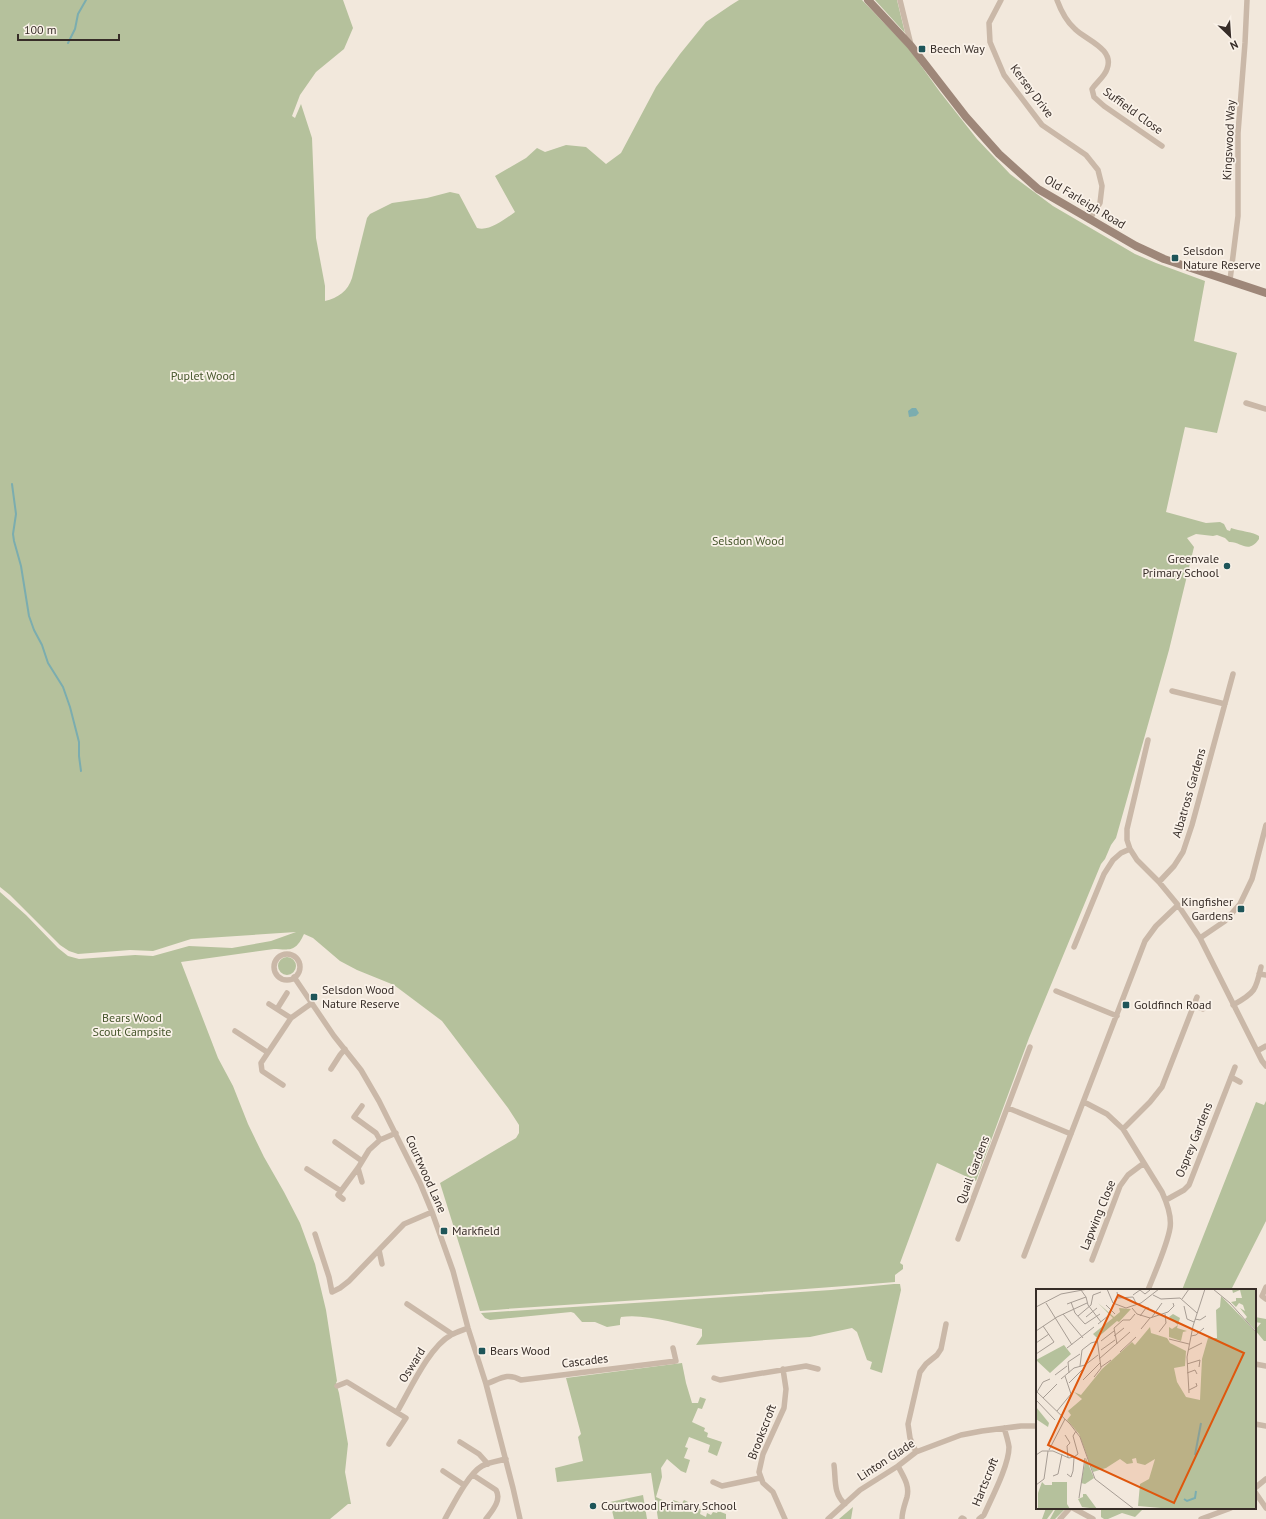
<svg xmlns="http://www.w3.org/2000/svg" width="1266" height="1519" font-family="'PT Sans',sans-serif">
  <rect width="100%" height="100%" fill="#f2e8dc"/>
  <path fill="#b5c19c" d="M0,0H343L353,28L344,49L316,72L300,95L292,116L295,118L301,104L312,138L316,238L325,286V301C338,298 348,291 352,278L367,218L370,214L392,203L427,198L450,192L459,194L477,228C489,232 505,219 515,212L495,176L526,158L537,148L545,152L566,145L586,147L606,164L621,153L656,87L680,54L706,22L731,5L739,0H862L909,49L940,92L977,139L1010,174L1053,206L1135,254L1156,263L1205,281L1194,341L1237,353L1217,433L1185,427L1166,512L1206,523L1220,522L1224,524L1227,530L1230,531L1231,528C1239,531 1254,532 1259,536V539C1248,555 1241,541 1229,542L1225,538L1217,535L1213,536L1196,534L1187,538L1194,547L1169,650L1116,838L1111,845L1105,859L1101,864L1029,1038L976,1181L937,1163L900,1263L903,1265V1269L895,1275V1282C757,1294 618,1300 480,1311L440,1183L516,1138L519,1133V1125L508,1108L442,1021L394,985L357,970L340,961L313,938L304,934C296,951 292,950 274,949L181,962L218,1058L233,1086L248,1124L264,1157L284,1192L300,1223L315,1264L326,1310L337,1381L336,1383L339,1393L348,1444L345,1472L351,1504H348L330,1519H0V892L26,915L58,948L68,956L79,959L135,955L153,956L189,946L232,948L271,941L296,932L191,939L153,951L130,950L78,954L69,951L60,945L10,895L0,887Z
    M875,0H897L905,33Z
    M278 966a9 9 0 1 1 18 0a9 9 0 1 1-18 0Z
    M1266,1101V1221L1231,1290H1182L1256,1102L1264,1105Z
    M894,1284H900L901,1290L882,1373L870,1369L872,1362L867,1360L857,1332L852,1328L810,1337L696,1345L702,1336V1329C679,1324 644,1313 621,1317L620,1320V1325L607,1327L595,1322H582L574,1313L571,1312L490,1320L485,1318L481,1313L831,1290Z
    M1255,1317L1266,1319V1341H1264L1255,1330L1261,1323L1255,1322Z
    M682,1363L686,1383L692,1403H698L700,1397L706,1399L702,1409L698,1408L692,1422L705,1428L704,1431L708,1433L707,1437L722,1442L717,1456L708,1452L710,1445L689,1437L685,1447L688,1448L684,1458L690,1460L686,1473L681,1471L667,1459L661,1468L662,1477L656,1497L671,1504L673,1500L682,1503L684,1500L688,1502L685,1509L695,1513L697,1508L701,1509L700,1514L706,1517L707,1513L711,1515L713,1512L717,1513L718,1511L726,1514V1519H658L651,1473L557,1482L555,1468L583,1461L578,1437L581,1434L566,1378Z
    M643,1495L647,1519H614L610,1502Z
    M853,1507L851,1519H839Z
    M1046,1508H1055L1047,1519H1042Z
    M1056,1508H1066L1055,1519H1050Z
    M1101,1508H1144L1135,1517L1122,1513L1108,1519H1104L1101,1517Z"/>
  <path fill="#7badaf" d="M912,408H916L919,413L916,416L909,417L908,411Z"/>
  <g fill="none" stroke-linecap="round" stroke-linejoin="round">
    <path stroke="#7badaf" stroke-width="2" d="M68,43L75,29L78,14L86,0
      M12,484L16,514L13,534L14,541L21,566L29,616L34,630L42,645L48,663L63,687L70,707L79,742V756L81,771"/>
    <path stroke="#cab8a8" stroke-width="5.5" d="M900,0L911,45
      M1001,0L989,23L990,42L1004,75L1042,125L1086,155L1098,170L1102,186L1100,203L1089,220
      M1057,0C1061,11 1066,21 1075,29C1086,40 1115,49 1107,69C1105,76 1097,82 1092,89L1094,97L1104,106L1162,146
      M1230,280L1238,216V133L1245,43L1247,0
      M1246,403L1266,409
      M1172,691L1225,704
      M1148,740L1127,829V840L1130,849L1137,860L1159,882L1178,905L1200,938L1262,1061L1266,1066
      M1159,882L1174,866L1183,852L1192,825L1233,674
      M1200,938L1225,921L1240,904L1252,879L1266,825
      M1074,947L1104,874L1113,860L1121,853L1130,849
      M274 967a13 13 0 1 1 26 0a13 13 0 1 1-26 0Z
      M1259,974L1266,975
      M294,977L334,1036L361,1070L379,1101L420,1183L432,1212L453,1271L468,1328L486,1384L513,1488L520,1519
      M1056,991L1117,1016
      M269,1004L291,1018
      M1194,1005L1203,1009
      M1233,1005C1255,993 1256,990 1261,967
      M277,1009L287,993
      M235,1031L267,1052
      M1257,1051L1266,1046
      M331,1069L340,1055L345,1049
      M1231,1077L1240,1082
      M283,1085L262,1071L261,1063L291,1018L312,1003
      M1084,1102L1107,1114L1123,1129L1162,1192C1167,1203 1172,1216 1170,1228C1167,1246 1155,1272 1148,1290
      M362,1106L354,1117L376,1133L380,1140
      M1008,1108L1071,1134
      M1123,1129L1150,1102L1162,1087L1197,997
      M335,1142L362,1161
      M358,1168L362,1182
      M307,1169L341,1191L358,1168L369,1150L380,1140L396,1133
      M341,1191L338,1195L343,1199
      M1166,1200L1184,1190L1189,1185L1235,1067
      M315,1234L329,1277L332,1292L340,1288L349,1281L404,1224L432,1212
      M958,1239L1030,1047
      M379,1250L382,1264
      M1024,1256L1145,941L1156,926L1178,905
      M1092,1260L1120,1186L1128,1175L1144,1163
      M1266,1287L1262,1296L1266,1299
      M407,1304L452,1334
      M1255,1364L1266,1366
      M783,1369L786,1389L784,1408L763,1454L759,1472L763,1483L773,1492L785,1519
      M714,1378L720,1380L806,1366L818,1369
      M486,1384C500,1379 507,1372 521,1380L676,1361L673,1348
      M337,1386L347,1382L406,1418L389,1444
      M397,1412C410,1390 429,1347 451,1335C456,1332 463,1330 468,1328
      M1255,1424L1266,1426
      M460,1442L479,1454L488,1464
      M916,1452L910,1438L908,1424L920,1372L926,1364L937,1355L941,1349L946,1324
      M834,1465C836,1480 833,1493 845,1504
      M898,1466C903,1476 910,1485 907,1497C905,1504 902,1511 902,1519
      M443,1471L464,1485
      M473,1475L496,1490C502,1500 492,1511 486,1519
      M713,1482L722,1486L760,1478
      M1255,1488L1266,1479
      M1255,1492L1266,1508
      M1073,1508L1093,1519
      M445,1519C453,1505 468,1474 482,1466C489,1462 498,1461 506,1459
      M828,1519L860,1490L898,1466L916,1452L961,1435L982,1431L1021,1426H1037
      M961,1519L962,1518L964,1519
      M979,1519L984,1515C992,1497 1009,1465 1009,1447C1008,1440 1006,1434 1004,1428
      M1060,1519L1070,1508
      M1201,1519L1231,1508"/>
    <path stroke="#9e8779" stroke-width="8" d="M868,0L911,46L966,117L999,154L1038,189L1136,246L1164,259L1266,293"/>
  </g>
  <g fill="#1e5559" stroke="#faf2e9" stroke-width="1.5">
    <rect x="918" y="45" width="8" height="8" rx="2"/>
    <rect x="1171" y="254" width="8" height="8" rx="2"/>
    <circle cx="1227" cy="566" r="4"/>
    <rect x="1237" y="905" width="8" height="8" rx="2"/>
    <rect x="310" y="993" width="8" height="8" rx="2"/>
    <rect x="1122" y="1001" width="8" height="8" rx="2"/>
    <rect x="440" y="1227" width="8" height="8" rx="2"/>
    <rect x="478" y="1347" width="8" height="8" rx="2"/>
    <circle cx="593" cy="1506" r="4"/>
  </g>
  <g text-anchor="middle" stroke-width="3.5" stroke-linejoin="round" paint-order="stroke">
    <g font-size="12" fill="#372d28" stroke="#faf2e9" text-anchor="start">
      <text x="930" y="53">Beech Way</text>
      <text x="1183" y="255">Selsdon<tspan x="1183" dy="14">Nature Reserve</tspan></text>
      <text x="1219" y="563" text-anchor="end">Greenvale<tspan x="1219" dy="14">Primary School</tspan></text>
      <text x="1233" y="906" text-anchor="end">Kingfisher<tspan x="1233" dy="14">Gardens</tspan></text>
      <text x="322" y="994">Selsdon Wood<tspan x="322" dy="14">Nature Reserve</tspan></text>
      <text x="1134" y="1009">Goldfinch Road</text>
      <text x="452" y="1235">Markfield</text>
      <text x="490" y="1355">Bears Wood</text>
      <text x="601" y="1510">Courtwood Primary School</text>
    </g>
    <g font-size="12" fill="#372d28" stroke="#faf2e9">
      <text transform="translate(1032 91) rotate(53)" y="4">Kersey Drive</text>
      <text transform="translate(1133 111) rotate(36)" y="4">Suffield Close</text>
      <text transform="translate(1229 140) rotate(-87)" y="4">Kingswood Way</text>
      <text transform="translate(1085 202) rotate(31)" y="4">Old Farleigh Road</text>
      <text transform="translate(1189 793) rotate(-74)" y="4">Albatross Gardens</text>
      <text transform="translate(1194 1140) rotate(-68)" y="4">Osprey Gardens</text>
      <text transform="translate(973 1170) rotate(-69)" y="4">Quail Gardens</text>
      <text transform="translate(426 1174) rotate(66)" y="4">Courtwood Lane</text>
      <text transform="translate(1098 1215) rotate(-68)" y="4">Lapwing Close</text>
      <text transform="translate(585 1361) rotate(-7)" y="4">Cascades</text>
      <text transform="translate(412 1365) rotate(-58)" y="4">Osward</text>
      <text transform="translate(762 1432) rotate(-69)" y="4">Brookscroft</text>
      <text transform="translate(886 1460) rotate(-33)" y="4">Linton Glade</text>
      <text transform="translate(985 1482) rotate(-68)" y="4">Hartscroft</text>
    </g>
    <g font-size="12" fill="#46562c" stroke="#faf2e9">
      <text x="203" y="380">Puplet Wood</text>
      <text x="748" y="545">Selsdon Wood</text>
      <text x="132" y="1022">Bears Wood<tspan x="132" dy="14">Scout Campsite</tspan></text>
    </g>
  </g>
  <g transform="translate(1036 1289)">
    <rect width="220" height="220" fill="#f2e8dc"/>
    <path d="M196,0H220V42L209,30L211,28L204,19L209,22L207,16L203,14L200,18L195,13L200,12V9H206L204,1L197,4ZM185,7L220,43V220H123L125,219L102,217L104,195L113,190L119,170L109,176L101,174L100,169L96,170L97,174L91,175L84,170L70,179L57,183L43,145L31,131L35,126L32,122L46,110L38,103L45,106L66,80L96,53L99,56L114,38L115,44L131,49L134,54L150,62L149,77L138,79L141,93L150,108L164,111L166,70L172,49H181L180,21L184,18ZM62,14L78,28L84,23L83,19L95,20L83,33L81,32L61,49L57,45L77,29ZM137,25L144,29L141,39L151,42L147,43L145,52L133,48V38L136,40L142,36L133,28ZM28,56L35,65L14,84L0,71ZM0,118L13,134L12,138L0,130ZM50,169L58,189L49,195L45,194ZM6,193L9,196H16V193H31V215L34,220H2V204ZM47,205H50L61,220L46,218L42,210L47,208Z" fill="#b5c19c"/>
    <path fill="none" stroke="#7badaf" stroke-width="2" d="M159,166L165,134M148,210L151,212L159,209L160,202"/>
    <path fill="none" stroke="#a79d94" stroke-width="1" d="M71,0L77,14L90,19L105,14L123,0M177,0L194,14L220,43M45,1L50,8L52,16L65,33M81,3L82,9L97,8L101,16M97,6L104,1L109,5L114,1M117,6L125,10L144,9L161,24M146,10L153,0M35,13L39,24L49,35L64,25M10,14L36,56M31,15L50,8M70,16L79,25M148,17L151,30L158,33M0,18L25,5L52,0M96,19L101,25L114,29L132,23L138,17L137,14M27,25L47,49M42,27L55,16L57,6L65,3M104,27L110,19H113M50,28L61,19M116,28L126,14M159,30L164,31L170,27M62,35L72,27M105,40L114,29M0,42L21,28L51,14M123,43L130,34L129,25M78,47L88,39M155,47L160,46L168,39M133,50L153,55M65,52L78,42M0,54L13,45M81,55L78,39L87,31H94L99,25M31,59L58,38M65,61L79,51M152,61L166,54M84,63L100,48M0,65L18,53L7,37M63,70L94,43M151,75L164,71L163,78M44,77L46,61L55,54L62,52M65,78L75,71M33,84L32,73L44,65M151,84L159,81L161,85M19,86L31,77M58,88L65,79L61,49M25,90L38,79L49,76L62,66M47,91L64,74M33,94L46,81M153,101L161,97L160,94M0,102L34,135L44,148L59,190L98,220M1,103L7,93L14,90M153,104L151,68L157,37L169,0M7,109L21,95M1,112L19,131M21,122L35,105L29,87M29,146L34,154L31,157L32,169M13,161L29,130M0,166L6,162H17L33,169L38,168L42,165L37,147L40,142M31,185L35,188L37,182L38,169M17,187L22,185L26,165M0,196L8,190L12,162M43,209L49,169"/>
    <path fill="#df570d" fill-opacity="0.15" stroke="#df570d" stroke-width="2" d="M82,6L208,64L138,214L12,156Z"/>
    <rect width="220" height="220" fill="none" stroke="#372d28" stroke-width="2"/>
  </g>
  <g transform="translate(1230 36) rotate(155)" stroke="#faf2e9" stroke-width="3" paint-order="stroke">
  <path d="M0-3L7 15L0 10L-7 15Z" fill="#372d28"/>
  <text y="-6" font-size="11" font-weight="bold" text-anchor="middle" fill="#372d28">N</text>
  </g>
  <path d="M18 34v6h101v-6" fill="none" stroke="#372d28" stroke-width="2"/>
  <text x="24" y="34" font-size="12" fill="#372d28" stroke="#faf2e9" stroke-width="3" paint-order="stroke">100 m</text>
</svg>
